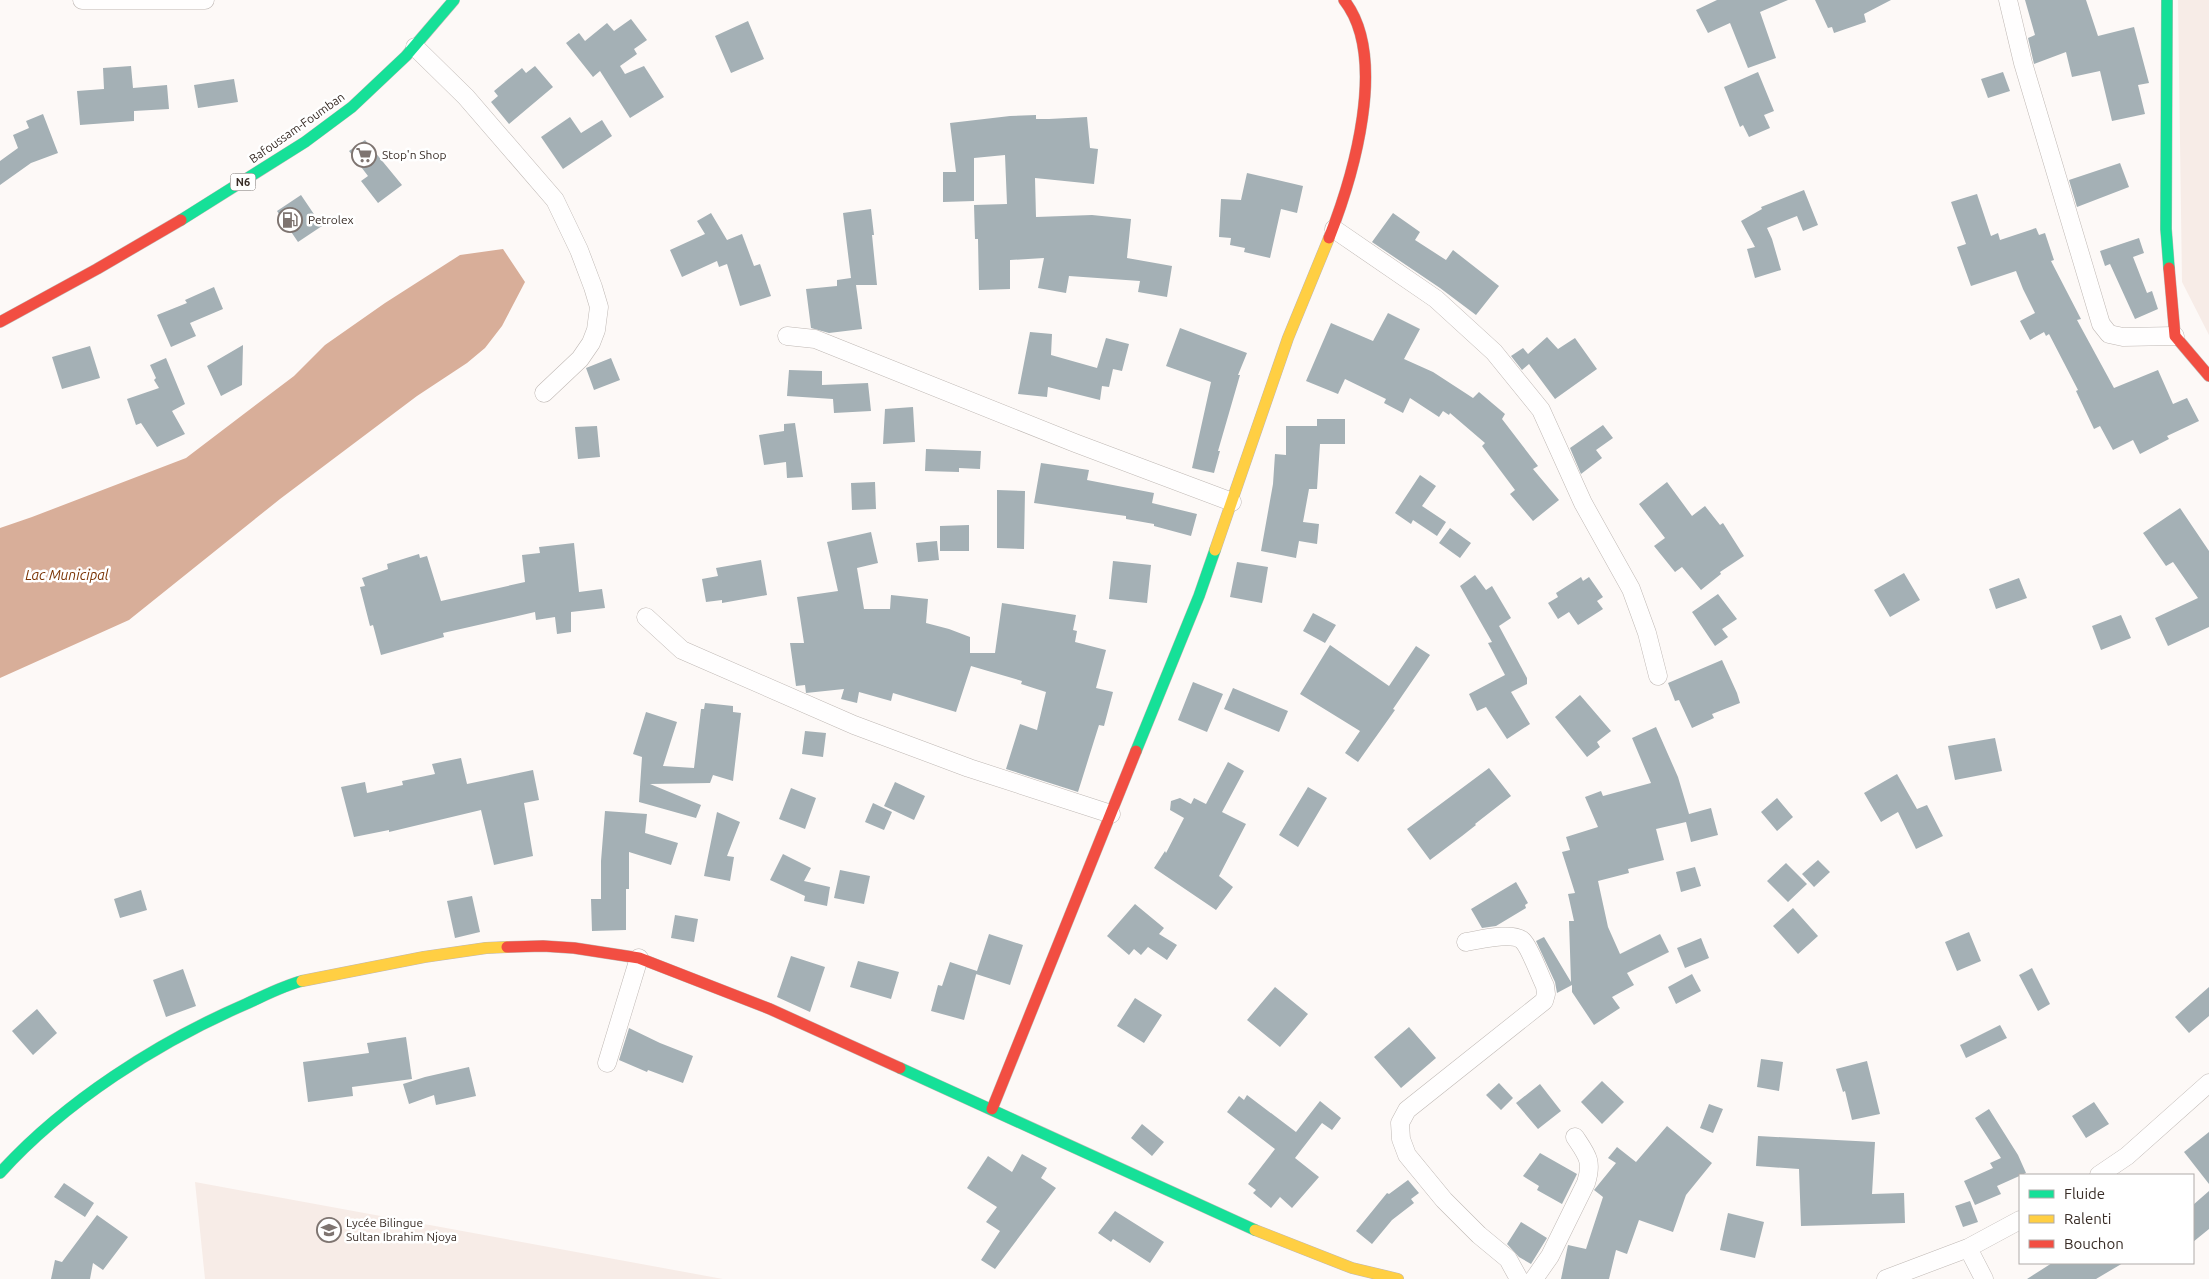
<svg xmlns="http://www.w3.org/2000/svg" width="2209" height="1279" font-family="Ubuntu,sans-serif">
  <rect width="100%" height="100%" fill="#fdf9f7"/>
  <path fill="#f7ece7" d="M2178,0H2209V335L2182,282Z
    M195,1182L723,1279H205Z"/>
  <path fill="#d8ae99" d="M503,249L525,282L502,326L485,348L467,363L417,396L280,499L129,620L0,678V528L32,517L186,458L294,376L325,345L385,303L460,255Z"/>
  <path fill="#a4b0b5" d="M1717,0H1788L1760,12L1776,58L1748,68L1730,23L1708,33L1696,10Z
    M1815,0H1891L1864,14L1866,22L1834,33L1832,27L1828,28Z
    M2025,0H2086L2098,36L2134,27L2149,83L2138,85L2145,114L2112,121L2100,71L2072,77L2066,52L2034,64L2028,38L2035,35Z
    M631,19L647,40L634,49L637,54L620,66L625,74L644,66L664,97L630,118L600,71L593,77L566,43L579,33L585,41L607,23L614,31Z
    M748,21L764,59L731,73L715,36Z
    M131,66L133,88L167,85L169,109L134,111V121L80,125L77,91L104,89L103,68Z
    M535,66L553,87L509,124L491,102L498,96L494,91L522,68L526,73Z
    M1758,72L1774,111L1764,115L1770,128L1749,137L1743,125L1740,127L1724,87Z
    M2003,72L2010,91L1988,98L1981,79Z
    M234,79L238,102L198,108L194,85Z
    M43,114L58,153L31,163L0,185V161L18,148L13,135L29,128L26,121Z
    M1036,115V119H1049L1087,117L1090,148L1098,149L1094,184L1035,178L1036,217L1092,215L1131,219L1127,258L1172,266L1167,297L1138,292L1140,281L1069,276L1066,293L1038,288L1044,258L1010,260V289L979,290L978,239H975L974,205L1007,204L1005,155L974,158V201L943,202V172H956L950,123L1010,116Z
    M570,117L581,133L602,120L612,136L563,169L541,137Z
    M365,140L402,185L378,203L361,181L368,176L349,151Z
    M2120,163L2129,187L2077,207L2069,180Z
    M1247,173L1303,186L1297,213L1281,209L1270,258L1244,252L1245,248L1230,245L1231,238L1219,237L1221,199L1241,200Z
    M1804,190L1818,225L1803,231L1797,216L1767,228L1772,239L1781,270L1755,278L1747,249L1755,247L1741,221L1762,209L1761,207Z
    M1977,194L1991,236L1998,233L2000,240L2036,228L2039,235L2045,233L2054,260L2051,261L2081,319L2077,320L2114,388L2158,370L2173,404L2187,398L2199,421L2167,436L2169,439L2140,454L2133,440L2113,450L2100,426L2094,429L2076,391L2078,390L2049,334L2046,336L2044,332L2030,340L2020,321L2035,313L2023,289L2016,271L1971,286L1957,247L1966,244L1951,202Z
    M301,195L322,226L298,242L277,211Z
    M871,209L874,235H872L877,285H856L862,329L829,333L811,328L806,289L837,286V280L851,278L843,213Z
    M711,213L727,240L742,234L754,266L760,264L771,296L740,306L727,264L719,267L717,261L682,277L670,250L705,234L697,221Z
    M1393,213L1420,232L1415,240L1446,260L1453,250L1499,286L1476,315L1440,288L1372,242Z
    M2139,238L2144,253L2133,257L2147,293L2152,291L2158,309L2135,319L2110,264L2105,266L2100,251Z
    M214,287L223,309L190,323L196,336L171,347L157,315L187,303L185,300Z
    M1388,313L1420,329L1404,359L1433,372L1473,398L1479,392L1505,414L1502,419L1538,466L1533,469L1559,500L1533,521L1510,494L1515,490L1482,446L1485,443L1450,413L1449,415L1443,411L1439,417L1410,398L1403,413L1384,403L1386,399L1345,379L1338,394L1306,381L1331,323L1373,341Z
    M1180,328L1247,353L1238,375H1240L1218,451H1220L1214,473L1192,468L1211,382L1166,366Z
    M1030,332L1052,334L1051,355L1097,368L1106,338L1129,344L1122,371L1113,369L1109,387L1102,386L1100,400L1048,387L1047,397L1018,394Z
    M1547,337L1558,349L1575,338L1597,369L1555,399L1529,364L1522,370L1511,356L1523,348L1528,354Z
    M243,345L242,385L221,396L207,366Z
    M90,346L100,378L62,389L52,357Z
    M166,358L185,404L172,411L185,434L157,447L141,423L136,425L127,399L159,388L154,380L156,378L150,365Z
    M611,358L620,380L594,390L586,368Z
    M789,370L822,371V385L868,383L871,411L834,413L833,399L787,396Z
    M913,407L915,442L883,444L885,409Z
    M1317,419H1345V444H1320L1317,489H1309L1303,522L1319,524L1317,544L1299,541L1296,558L1261,551L1273,484L1275,454L1286,455V426H1317Z
    M795,423L803,477L787,478L786,462L764,465L759,435L784,431V424Z
    M1603,425L1613,438L1596,450L1602,458L1581,474L1570,448Z
    M597,426L600,457L578,459L575,427Z
    M926,449L981,451L980,469L959,468V472L925,471Z
    M1041,463L1089,470L1087,480L1154,493L1152,503L1197,514L1191,536L1154,526V524L1126,519V516L1034,503Z
    M1420,475L1436,486L1422,506L1446,522L1437,536L1413,520L1411,524L1395,513Z
    M875,482L876,509L852,510L851,483Z
    M1667,482L1692,516L1705,506L1720,525L1723,523L1744,556L1720,572L1721,574L1701,590L1682,567L1675,572L1654,546L1665,538L1639,504Z
    M997,490L1025,491L1024,549L997,548Z
    M2180,508L2209,551V627L2168,646L2155,618L2198,598L2173,562L2166,566L2143,533Z
    M969,525V551H940V526Z
    M1450,528L1471,543L1460,558L1439,543Z
    M871,532L878,563L857,568L864,609H890L891,595L928,599L926,623L949,629L970,637V653H995L1002,603L1076,615L1073,630L1077,631L1075,642L1106,650L1096,688L1113,692L1104,726L1099,725L1078,792L1006,769L1020,724L1037,730L1046,692L1021,684L1022,681L971,666L956,712L893,693L891,701L859,692L857,703L841,699L844,689L806,693L805,685L796,686L790,643H804L797,597L838,591L827,542Z
    M937,541L939,560L918,562L916,543Z
    M574,543L579,592L602,589L605,608L571,612V632L557,634L555,617L536,620L535,612L443,633L444,637L381,655L373,625L370,626L360,587L365,586L362,578L388,569L387,564L419,554L420,558L427,556L441,601L525,582L522,555L540,553L539,547Z
    M761,560L767,595L722,603V600L706,602L702,579L718,576L716,568Z
    M1113,561L1151,565L1147,603L1109,599Z
    M1237,562L1268,567L1262,603L1230,597Z
    M1904,573L1920,600L1890,617L1874,590Z
    M1475,575L1486,590L1492,586L1511,618L1499,626L1527,678V684L1511,692L1530,724L1507,739L1486,707L1477,711L1469,694L1505,675L1488,643L1492,642L1460,586Z
    M1581,577L1583,581L1589,577L1603,597L1597,601L1603,609L1578,625L1569,612L1558,619L1548,603L1558,597L1556,593Z
    M2019,578L2027,598L1996,609L1989,589Z
    M1718,594L1737,619L1722,629L1728,637L1715,646L1692,612Z
    M1313,613L1336,625L1325,643L1303,631Z
    M2121,615L2131,638L2101,650L2092,626Z
    M1330,645L1389,686L1416,646L1430,655L1393,709L1395,710L1358,762L1345,753L1360,731L1300,694Z
    M1722,660L1737,693L1740,703L1712,714L1714,718L1692,728L1679,700L1675,701L1668,683Z
    M1193,682L1223,694L1207,732L1178,720Z
    M1233,688L1288,711L1279,732L1224,709Z
    M1580,695L1611,731L1597,742L1600,747L1587,757L1555,717Z
    M705,703L733,706V712L741,713L733,781L713,775L710,783L650,784L701,805L696,818L639,802L642,757L633,754L646,712L677,722L663,766L694,768L701,709H704Z
    M1656,727L1678,777L1689,814L1711,808L1718,835L1691,842L1686,822L1656,829L1664,860L1628,869L1629,873L1598,881L1608,927L1620,954L1660,934L1669,952L1627,973L1634,985L1612,997L1620,1008L1594,1025L1572,992V985L1557,993L1555,982L1536,941L1544,937L1571,982L1569,921H1574L1568,894L1575,893L1562,852L1570,850L1566,837L1598,827L1585,797L1601,791L1603,796L1651,783L1632,738Z
    M805,731L826,733L823,757L802,754Z
    M1995,738L2002,771L1955,780L1948,746Z
    M461,758L467,784L533,770L539,800L524,803L533,856L494,865L481,810L389,832V830L354,837L341,787L365,782L367,793L403,785L402,781L435,774L432,764Z
    M1228,762L1244,771L1222,812L1246,824L1219,876L1233,887L1216,910L1154,868L1165,851L1166,853L1184,818L1170,810L1171,801L1180,798L1191,804L1194,798L1206,804Z
    M1489,768L1511,796L1475,824L1476,825L1462,836L1430,860L1407,829Z
    M1897,774L1917,809L1927,805L1943,836L1916,849L1898,812L1881,822L1864,793Z
    M895,782L925,796L914,820L884,806Z
    M1308,787L1327,798L1298,847L1279,835Z
    M791,788L816,798L805,829L779,819Z
    M1777,798L1793,817L1777,831L1761,812Z
    M873,803L892,812L884,830L865,822Z
    M605,811L647,814L645,833L678,843L671,865L629,852V889H626V930L592,931L591,899H601V861Z
    M717,812L740,822L727,856L734,857L730,881L704,876Z
    M783,854L811,868L804,881L830,887L827,906L804,901L805,896L770,880Z
    M1818,860L1830,872L1814,887L1802,874Z
    M1786,863L1807,884L1788,902L1767,881Z
    M1695,867L1701,886L1681,892L1676,872Z
    M840,870L870,876L864,904L834,898Z
    M1516,882L1528,903L1525,905L1526,908L1496,926L1482,928L1471,909Z
    M141,890L147,910L120,918L114,899Z
    M472,896L480,932L455,938L447,901Z
    M1135,904L1164,928L1159,934L1177,945L1167,960L1148,947L1141,955L1134,949L1129,955L1107,936Z
    M1793,908L1818,936L1798,954L1773,926Z
    M675,915L698,919L694,942L671,938Z
    M1969,932L1981,961L1957,971L1945,942Z
    M989,934L1023,945L1010,985L976,974Z
    M1701,938L1709,958L1685,968L1677,948Z
    M791,956L825,967L810,1012L777,997Z
    M858,961L899,972L891,999L850,987Z
    M950,962L977,971L964,1020L931,1011L938,985L942,986Z
    M2032,968L2050,1004L2038,1011L2019,975Z
    M183,969L196,1006L166,1017L153,980Z
    M1692,974L1701,991L1676,1004L1668,987Z
    M1275,987L1308,1014L1280,1047L1247,1020Z
    M2209,987V1016L2189,1033L2175,1017Z
    M1135,998L1162,1015L1144,1043L1117,1026Z
    M37,1009L57,1033L33,1055L12,1031Z
    M2000,1025L2007,1038L1966,1058L1960,1045Z
    M1409,1027L1436,1058L1401,1088L1374,1057Z
    M629,1028L660,1043L693,1056L683,1083L648,1070L647,1072L619,1060Z
    M406,1037L412,1079L352,1087L353,1096L308,1102L303,1062L369,1053L367,1043Z
    M1761,1059L1783,1062L1779,1091L1757,1087Z
    M1867,1061L1880,1114L1852,1120L1845,1091L1843,1092L1836,1069Z
    M469,1067L476,1096L436,1105L434,1095L409,1104L403,1084L425,1077Z
    M1602,1081L1624,1102L1602,1124L1581,1102Z
    M1499,1083L1513,1098L1501,1110L1486,1095Z
    M1540,1084L1561,1111L1538,1129L1516,1103Z
    M1247,1095L1296,1132L1320,1101L1341,1118L1332,1130L1322,1123L1295,1158L1319,1177L1292,1208L1280,1197L1271,1208L1253,1193L1256,1190L1248,1184L1275,1149L1227,1112L1239,1096L1244,1100Z
    M2094,1102L2109,1124L2086,1138L2072,1116Z
    M1709,1104L1723,1109L1713,1133L1700,1128Z
    M1989,1109L2018,1155L2026,1173L1997,1186L2001,1194L1975,1205L1964,1181L1993,1168L1990,1163L2001,1158L1975,1118Z
    M1142,1124L1164,1142L1152,1156L1131,1138Z
    M1667,1126L1712,1163L1686,1195L1673,1232L1639,1220L1627,1254L1616,1250L1609,1279H1561L1568,1245L1586,1249L1603,1197L1594,1190L1616,1163L1608,1158L1617,1147L1636,1162Z
    M2209,1132V1184L2184,1152Z
    M1758,1136L1875,1142L1872,1194L1904,1193L1905,1223L1801,1226L1799,1169L1756,1166Z
    M1540,1153L1577,1174L1562,1204L1537,1190L1539,1186L1523,1176Z
    M1022,1154L1047,1168L1041,1178L1056,1188L995,1269L981,1260L1000,1231L986,1222L997,1207L967,1188L988,1156L1012,1172Z
    M1408,1180L1419,1193L1411,1199L1414,1203L1392,1220L1372,1244L1356,1231L1387,1193L1389,1194Z
    M64,1183L94,1203L85,1217L54,1197Z
    M2209,1191V1229L2193,1242V1205Z
    M1970,1201L1978,1222L1963,1227L1955,1206Z
    M1115,1211L1164,1242L1150,1263L1113,1239L1111,1242L1098,1233Z
    M1728,1213L1764,1222L1755,1258L1720,1250Z
    M97,1215L128,1237L103,1270L93,1263L90,1279H51L55,1260L62,1262Z
    M1521,1222L1547,1238L1531,1264L1519,1257L1507,1244Z
    M2052,1263H2123L2096,1279H2027Z"/>
  <g fill="none" stroke-linecap="round" stroke-linejoin="round">
    <defs>
      <path id="street" d="M82,0H205
        M2008,0L2023,63L2101,324L2109,334L2123,337L2175,336
        M415,47L466,97L555,200L579,250L593,287L599,307L596,330L591,343L580,359L544,393
        M1334,229L1436,299L1494,352L1541,410L1583,503L1631,589L1647,633L1658,676
        M787,336L815,339L1075,443L1232,502
        M646,617L682,650L854,725L969,768L1111,814
        M1466,942C1479,940 1513,931 1523,941C1530,948 1540,976 1545,986L1546,994L1544,1001L1407,1110L1400,1123L1401,1139L1407,1155L1444,1200L1479,1235L1508,1259L1519,1279
        M607,1063L639,958
        M2099,1175L2127,1156L2209,1083
        M1968,1248L1984,1279
        M1534,1279L1550,1256L1586,1183C1593,1161 1587,1155 1575,1137
        M1886,1279L1968,1248L2020,1220"/>
      <path id="fast" d="M2167,0L2166,229L2169,268
        M181,220L305,142L352,107L406,56L454,0
        M1136,751L1199,596L1215,550
        M900,1068L1255,1230
        M0,1173C64,1102 158,1042 246,1004C264,996 282,986 302,981"/>
      <path id="slow" d="M1215,550L1288,338L1329,238
        M302,981L424,957L486,948L507,947
        M1255,1230L1352,1268L1398,1279"/>
      <path id="jam" d="M1329,238C1353,177 1389,57 1344,0
        M2169,268L2175,336L2209,376
        M0,322L97,269L181,220
        M507,947L543,946L574,948L639,958L770,1009L900,1068
        M992,1109L1136,751"/>
    </defs>
    <use href="#street" stroke="#bfb8b4" stroke-width="19"/>
    <use href="#fast" stroke="#bfb8b4" stroke-width="12"/>
    <use href="#slow" stroke="#bfb8b4" stroke-width="12"/>
    <use href="#jam" stroke="#bfb8b4" stroke-width="12"/>
    <use href="#street" stroke="#fffefe" stroke-width="18"/>
    <use href="#fast" stroke="#16e098" stroke-width="11"/>
    <use href="#slow" stroke="#ffcf43" stroke-width="11"/>
    <use href="#jam" stroke="#f24e42" stroke-width="11"/>
  </g>
  <defs>
    <symbol id="supermarket-ring" viewBox="-11 -11 22 22"><circle r="9.5" fill="#fff" stroke="#7e7470" stroke-width="1.5"/><path d="M-6-5.5h2.5l.6 2H6L4.5 2H-2.5L-4.4-4H-6ZM-1.5 3.2a1.3 1.3 0 1 0 .1 0ZM3 3.2a1.3 1.3 0 1 0 .1 0Z" fill="#7e7470"/></symbol>
    <symbol id="fuel-ring" viewBox="-11 -11 22 22"><circle r="9.5" fill="#fff" stroke="#7e7470" stroke-width="1.5"/><path d="M-5.5-6h7V0h2V4h1.3V-2.5L3-4.5l.8-.8L6-3V5H2.5V1h-1V6h-7ZM-4.2-4.7v3.2H.2V-4.7Z" fill="#7e7470"/></symbol>
    <symbol id="school-ring" viewBox="-11 -11 22 22"><circle r="9.5" fill="#fff" stroke="#7e7470" stroke-width="1.5"/><path d="M0-5L7-2L0 1L-7-2ZM-4 1L0 2.5L4 1V4Q0 6-4 4Z" fill="#7e7470"/></symbol>
  </defs>
  <g fill-rule="evenodd">
    <use href="#supermarket-ring" x="350" y="141" width="28" height="28"/>
    <use href="#fuel-ring" x="276" y="206" width="28" height="28"/>
    <use href="#school-ring" x="315" y="1216" width="28" height="28"/>
  </g>
  <g text-anchor="middle" stroke-width="5" stroke-linejoin="round" paint-order="stroke">
    <rect fill="#fff" stroke="#746c68" stroke-width="1" x="230.5" y="173.5" width="25" height="17" rx="4"/>
    <g font-size="11" font-weight="bold" fill="#392d27">
      <text x="243" y="186">N6</text>
    </g>
    <g font-size="12" fill="#392d27" stroke="#fff">
      <text transform="translate(297 128) rotate(-35)" y="4">Bafoussam-Foumban</text>
    </g>
    <g font-size="12" fill="#392d27" stroke="#fff" text-anchor="start">
      <text x="382" y="159">Stop'n Shop</text>
      <text x="308" y="224">Petrolex</text>
      <text x="346" y="1227">Lycée Bilingue<tspan x="346" dy="14">Sultan Ibrahim Njoya</tspan></text>
    </g>
    <g font-size="14" font-style="italic" fill="#7a3303" stroke="#fff">
      <text x="67" y="580">Lac Municipal</text>
    </g>
  </g>
  <rect x="2019" y="1174" width="175" height="90" fill="#ffffff" stroke="#b0aba9"/>
  <rect x="2029" y="1190" width="25" height="8" fill="#16e098" stroke="#b0aba9"/>
  <text x="2064" y="1199" font-size="15" fill="#392d27">Fluide</text>
  <rect x="2029" y="1215" width="25" height="8" fill="#ffcf43" stroke="#b0aba9"/>
  <text x="2064" y="1224" font-size="15" fill="#392d27">Ralenti</text>
  <rect x="2029" y="1240" width="25" height="8" fill="#f24e42" stroke="#b0aba9"/>
  <text x="2064" y="1249" font-size="15" fill="#392d27">Bouchon</text>
</svg>
